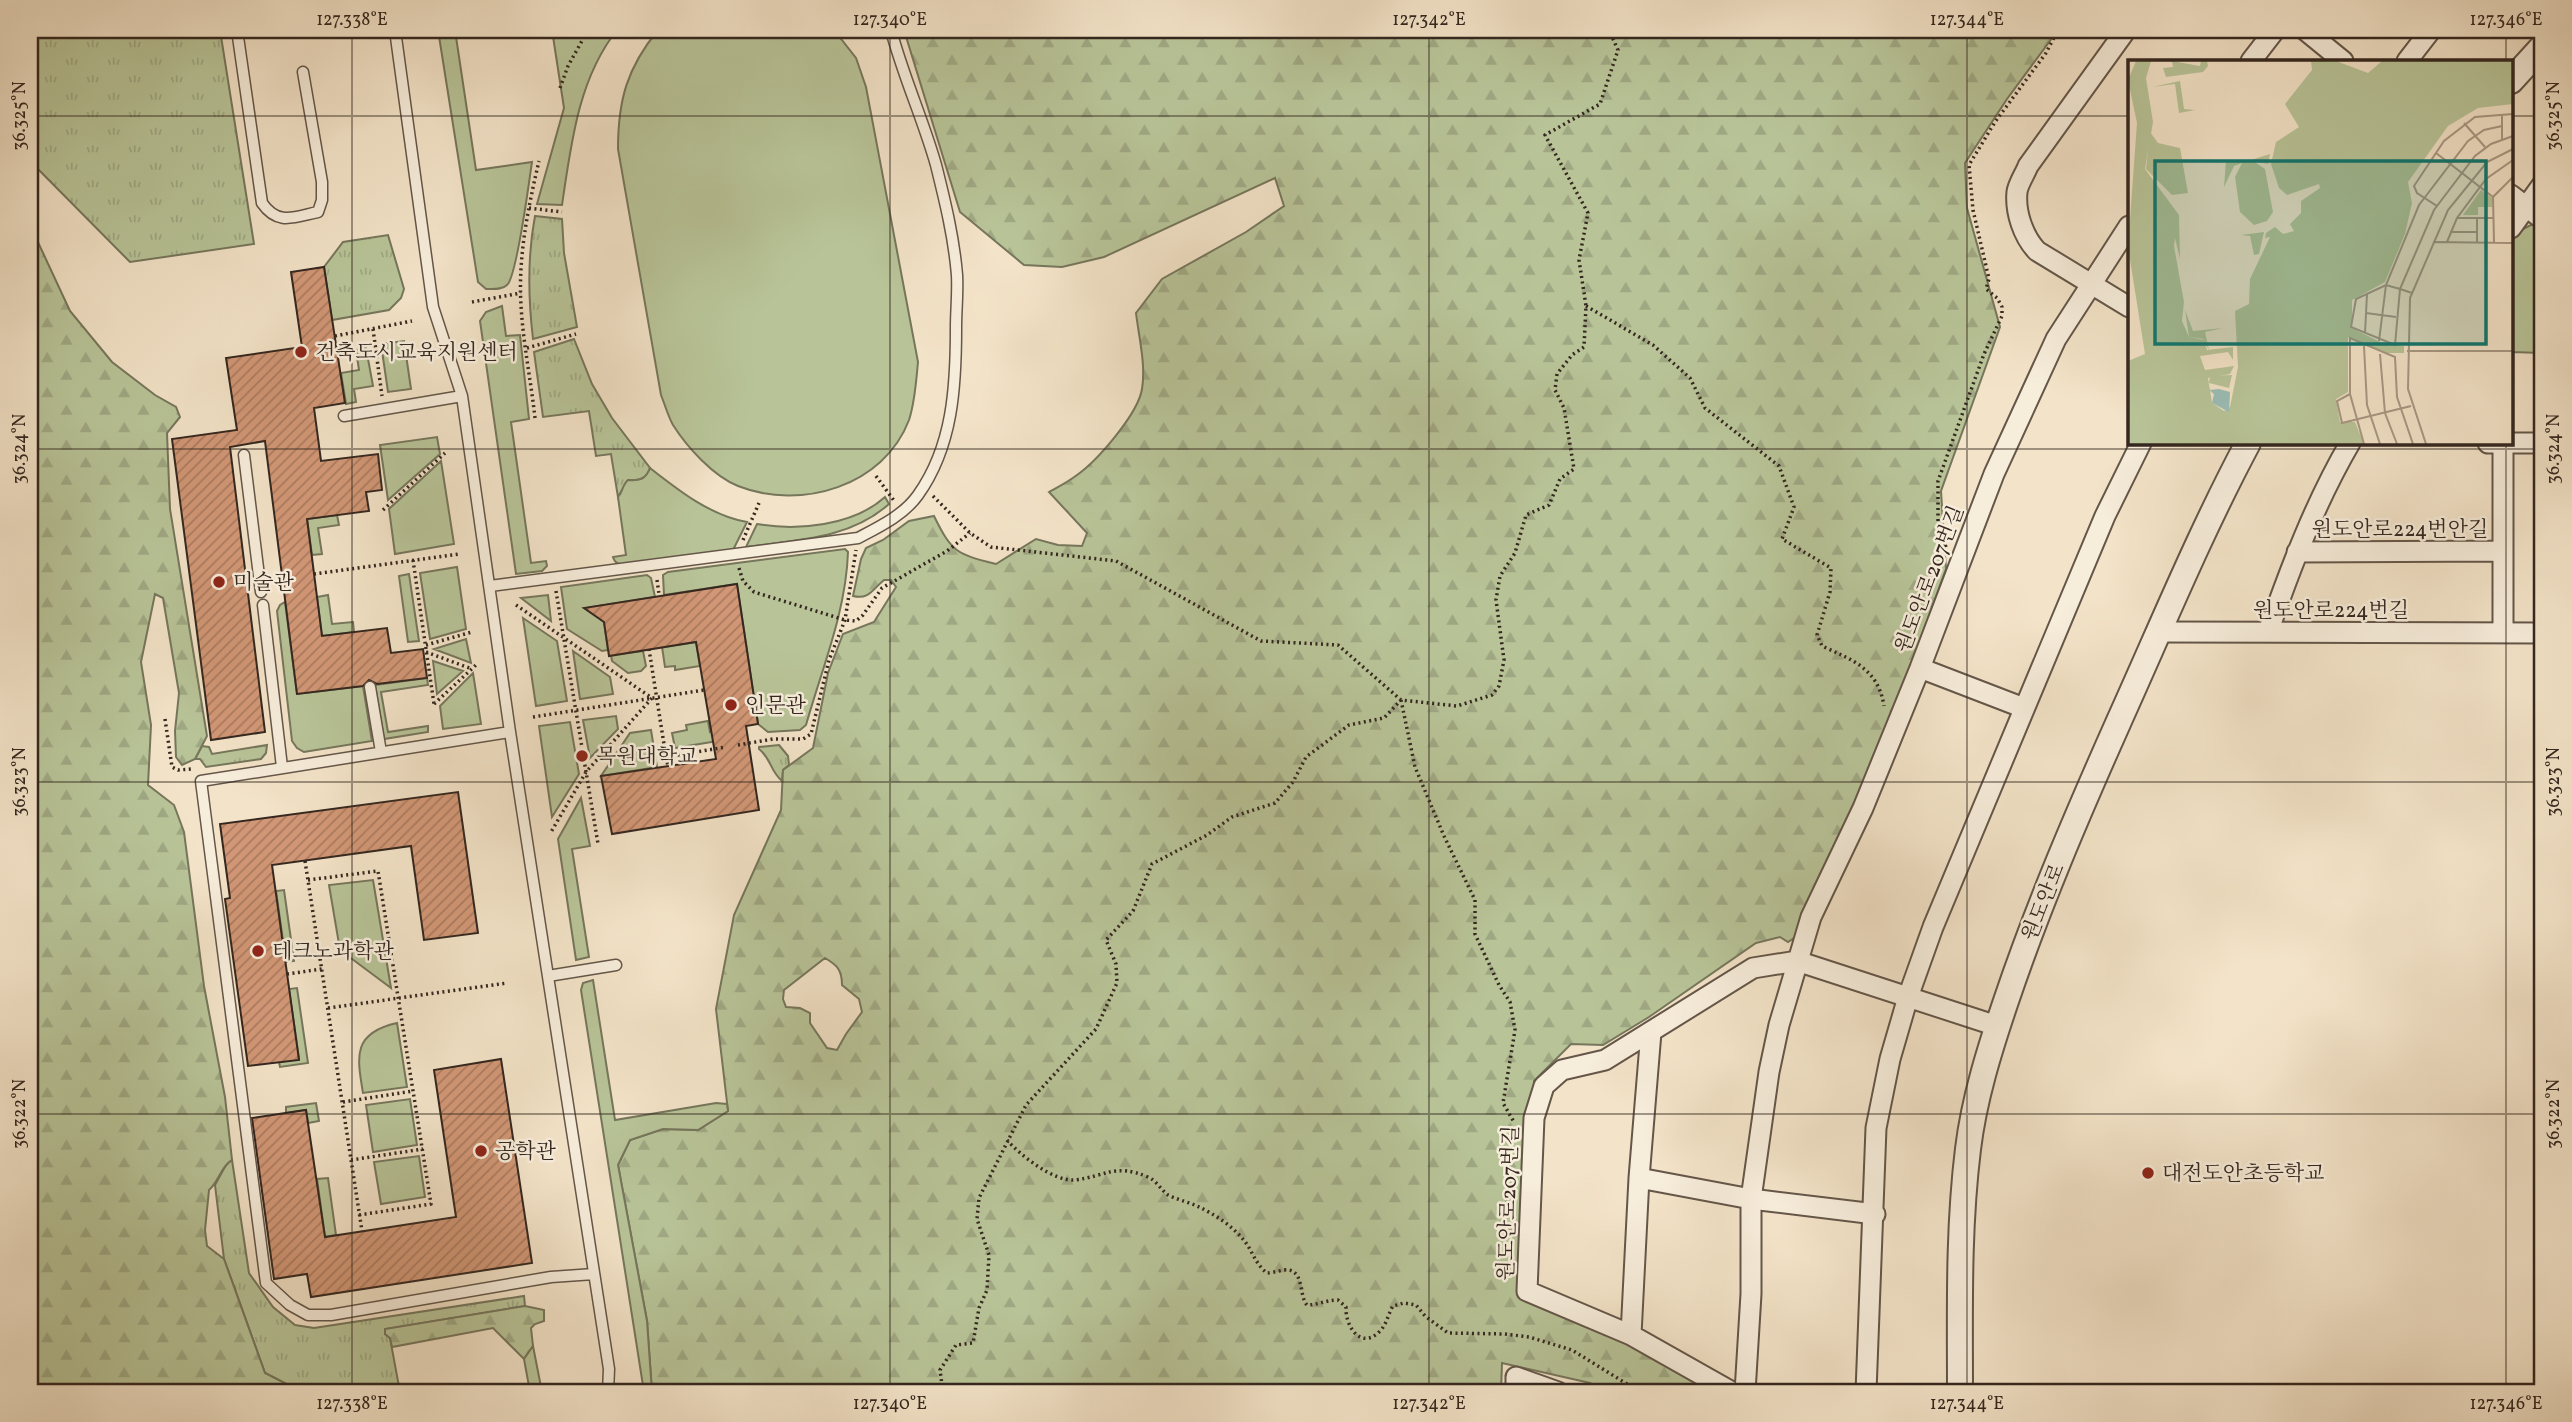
<svg xmlns="http://www.w3.org/2000/svg" width="2572" height="1422" font-family="Vollkorn,'Noto Serif KR',serif">
  <defs>
    <pattern id="grass-tufts" width="24" height="20" patternUnits="userSpaceOnUse" patternTransform="scale(1.75)"><rect width="24" height="20" fill="#b8c498"/><path d="M3 7l-1-3M5 7V3M7 7l1-3M15 17l-1-3M17 17v-4M19 17l1-3" fill="none" stroke="#9fa883"/></pattern>
    <pattern id="forest-firs" width="22" height="20" patternUnits="userSpaceOnUse" patternTransform="scale(1.75)"><rect width="22" height="20" fill="#b8c498"/><path d="M5 1l3.5 6h-7zM16 11l3.5 6h-7z" fill="#9fa883"/></pattern>
    <pattern id="building-hatch" width="6" height="6" patternUnits="userSpaceOnUse" patternTransform="scale(1.75)"><rect width="6" height="6" fill="#d29776"/><path d="M-1 1l2-2M0 6l6-6M5 7l2-2" fill="none" stroke="#ab7b60"/></pattern>
  </defs>
  <rect width="100%" height="100%" fill="#f3e3c8"/>
  <filter id="stains"><feTurbulence type="fractalNoise" baseFrequency=".00286" numOctaves="4"/><feColorMatrix values="0 0 0 0 .2 0 0 0 0 .09 0 0 0 0 .02 0 0 0 .5 -.17"/></filter>
  <radialGradient id="worn" r=".72"><stop offset=".6" stop-color="#630" stop-opacity="0"/><stop offset="1" stop-color="#630" stop-opacity=".3"/></radialGradient>
  <path fill="url(#grass-tufts)" stroke="#76765c" stroke-width="2" d="M30,30H220L254,244L130,262L30,161Z
    M535,216L562,219L564,253L577,327L533,339C528,297 527,258 535,216Z
    M388,235L404,289L401,298L389,310L332,320L324,267L343,242Z
    M574,339L592,384L612,418L650,468C646,479 640,481 628,480L618,497L611,454L596,456L589,411L543,417L534,352Z
    M267,745L266,753L261,759L206,767L200,759H195L202,746L209,747L212,754Z
    M779,745L788,756L789,765L783,770L782,781C770,771 771,758 759,749V747Z
    M232,1160L249,1273L273,1307L295,1325L314,1328L524,1296L525,1306L385,1329V1334L390,1338L400,1392H377L370,1388L346,1392H302L265,1373L224,1259L215,1185L227,1163Z"/>
  <path fill="url(#forest-firs)" stroke="#76765c" stroke-width="2" fill-rule="evenodd" d="M904,30H2058L2007,99L1965,163L1967,208L2000,327L1941,491L1946,569L1865,792L1803,932L1788,942L1780,937L1756,943L1649,1017L1603,1045L1571,1044L1534,1081L1527,1295L1571,1312L1726,1392H1605L1590,1383L1502,1363L1501,1392H652L647,1321L618,1165L630,1140L663,1129L698,1130L728,1111L716,1009L734,915L781,810L783,770L813,748L828,673L843,634L874,622L896,587L891,580H884C873,589 869,600 853,596L861,559L866,548L883,540L909,521L934,516C952,553 957,554 996,564L1036,539L1058,545L1082,546L1087,533L1049,492C1058,487 1068,482 1077,475C1097,461 1138,414 1142,389C1146,365 1139,338 1136,313L1162,279L1246,232L1284,206L1275,178L1104,257L1062,267L1024,265L960,212ZM825,958C837,965 842,970 842,985L859,999L862,1012L846,1034L837,1050L827,1048L810,1023V1013L800,1008L786,1007L783,999L784,990Z
    M30,225L70,311L112,362L155,395L176,407L180,417L167,433L170,509L207,736L195,759L182,765L176,757L175,731L179,693L163,598L155,594L141,662L151,725L148,785L174,805L184,832L204,986L225,1097L232,1160C221,1166 219,1182 209,1190L205,1230L207,1246L224,1259L265,1373L302,1392H30Z
    M525,1306L544,1310V1321L535,1324L531,1328L533,1346L524,1359L493,1328L392,1347L390,1338L385,1334V1329Z"/>
  <path fill="#b8c498" stroke="#76765c" stroke-width="2" d="M438,30H455L476,170L532,162C529,181 517,277 507,285C502,290 493,289 486,289L478,282Z
    M552,30H617C578,79 571,145 562,205L537,204L564,108Z
    M658,30H834L856,58L866,87L918,362C916,382 915,402 909,420C884,486 801,511 738,486C713,476 687,447 673,425C668,416 665,405 661,395L618,149C618,100 627,68 658,30Z
    M2533,224L2542,231V353L2512,352L2511,420V242L2519,231Z
    M502,306L506,336L520,335L529,419L511,422L531,563L546,561L547,566L542,571L516,574L480,321L486,312Z
    M404,341L411,389L388,392L381,344Z
    M366,348L373,386L354,389L356,402L346,404L341,373L359,370L356,350Z
    M437,437L440,454L388,500L380,445Z
    M441,461L454,544L395,554L389,509Z
    M650,468C678,490 711,516 747,522L733,550L625,565C619,564 615,564 613,557L626,555L618,497C623,492 622,485 628,480C640,481 646,479 650,468Z
    M885,497L889,504C850,539 797,540 746,547L757,524C797,531 853,526 885,497Z
    M337,515L339,525L318,528L322,554L312,555L307,519Z
    M845,549L848,552C846,612 822,668 806,725L800,730L768,732L758,724L737,584L664,595L663,575L668,572Z
    M457,567L466,629L430,639L420,573Z
    M409,574L419,641L408,642L399,576Z
    M647,575L651,578L655,597L585,608L604,622L608,650L602,651L567,629L561,587Z
    M328,595L332,624L353,622L354,632L322,636L317,597Z
    M548,595L551,621L521,598Z
    M285,602L297,694L363,686L372,741L304,752L297,748L292,741L277,611L280,605Z
    M523,618L557,641L567,701L536,706Z
    M466,639L471,663L434,649Z
    M696,642L700,666L675,670V666L665,667L662,647Z
    M573,651L610,677L613,694L580,699Z
    M643,651L646,666L641,671L628,673L612,661L611,655Z
    M433,661L463,671L437,694Z
    M473,673L481,724L443,729L440,706Z
    M427,678L428,685L381,692L388,732L428,726V732L384,739L375,685Z
    M616,716L618,729L590,758L583,720Z
    M708,721L710,732L722,730L724,740L675,748L672,733L687,730L686,725Z
    M570,722L579,774L552,817L539,726Z
    M651,730L657,767L601,776L630,733Z
    M581,798L590,846L572,849L589,957L576,960L558,839Z
    M373,880L391,988L340,950L329,885Z
    M284,890L294,961L286,962L276,891Z
    M593,980L615,1120L716,1103L727,1104L728,1111L698,1130L663,1129L630,1140L618,1165L647,1321L652,1392H644L581,990L583,983Z
    M297,988L308,1063L280,1067L279,1062L299,1059L289,989Z
    M397,1023L407,1087L363,1093C357,1057 352,1033 397,1023Z
    M410,1099L417,1145L373,1152L366,1105Z
    M316,1103L319,1121L308,1123L306,1110L286,1113V1107Z
    M419,1156L425,1197L381,1204L374,1162Z
    M328,1178L336,1235L325,1237L317,1179Z
    M533,1346L542,1392H530L524,1359Z"/>
  <path fill="url(#building-hatch)" stroke="#34271f" stroke-width="2" d="M324,267L345,403L314,408L321,461L378,454L382,490L366,492L369,511L307,519L322,636L387,628L391,653L423,649L427,678L377,684L369,680L363,686L297,694L265,441L230,447L265,732L211,740L172,439L237,430L226,358L302,347L291,272Z
    M737,584L758,724L746,726L759,810L612,834L601,776L716,759L696,642L609,656L604,622L584,608Z
    M458,792L478,933L424,940L411,846L272,865L299,1060L248,1066L225,899L230,898L220,824Z
    M501,1059L532,1263L311,1297L307,1274L274,1279L252,1118L306,1110L325,1237L456,1217L434,1070Z"/>
  <g fill="none" stroke-linecap="round" stroke-linejoin="round">
    <defs>
      <path id="service" d="M237,30L262,203C278,226 294,217 318,212L322,200V182L303,72
        M395,30L433,307L462,396L510,732L609,1369L608,1392
        M344,416L462,396
        M244,455L261,592
        M490,586L858,538C879,527 904,515 918,495C953,446 956,386 956,328C956,310 958,292 957,275C954,238 945,201 936,165C923,119 903,76 891,30
        M263,605L282,767
        M370,687L381,752
        M510,732L201,781L266,1283L290,1305L308,1315H331L551,1277L594,1274
        M548,976L616,965"/>
      <path id="minor" d="M2126,30L2028,166C2025,174 2018,184 2017,192C2015,212 2023,236 2037,251L2129,307
        M2305,30L2343,61
        M2251,61L2275,30
        M2407,61L2431,30
        M2511,195L2542,219
        M2511,228L2542,185
        M2488,443H2542
        M2503,443V633
        M2297,552L2503,551
        M2159,632L2542,633
        M2268,632C2291,567 2315,503 2350,443
        M1920,668L2024,708
        M1639,1178L1751,1199L1875,1214
        M1631,1335L1639,1178L1651,1032
        M1516,1392V1377L1558,1392
        M1732,1392L1631,1335L1527,1291L1534,1118L1544,1086L1562,1070L1605,1060L1753,968L1797,961L1997,1026
        M1745,1392L1751,1294V1199L1769,1072L1779,1025L1811,917L1863,808L1920,668L1994,474L2056,339L2129,226
        M1866,1392L1876,1128L1890,1059L1908,997L1933,927L2105,516L2141,443"/>
      <path id="tertiary" d="M2511,81L2542,47
        M1960,1392C1960,1311 1958,1230 1968,1149C1974,1099 1990,1048 2006,1001C2038,906 2078,813 2119,721C2161,628 2200,533 2248,443"/>
    </defs>
    <use href="#service" stroke="#645649" stroke-width="13"/>
    <use href="#minor" stroke="#645649" stroke-width="23"/>
    <use href="#tertiary" stroke="#645649" stroke-width="28"/>
    <path stroke="#34271f" stroke-width="3.5" stroke-dasharray="2 3.5" stroke-linecap="butt" d="M560,88L568,66L588,30
      M529,208L562,212
      M472,302L521,293
      M1586,306L1653,345L1690,378L1705,408L1779,466L1794,507L1782,539L1831,568L1830,592L1817,635L1822,646C1852,660 1878,668 1884,706
      M373,329L382,396
      M335,336L412,321
      M527,348L576,334
      M535,418C531,381 523,343 521,305C518,257 528,208 539,161
      M876,476L895,502
      M933,496L970,533L991,547L1116,561L1261,641L1338,645L1401,700L1457,706L1492,695L1499,686L1504,660L1496,600L1500,576L1515,553L1526,515L1549,505L1560,479L1574,469L1564,408L1555,390L1557,374L1572,355L1584,347L1586,306L1579,260L1588,213L1545,135L1600,104L1618,50L1609,30
      M383,510L445,453
      M743,540L759,503
      M1946,547L1938,526V481L1984,354L2002,316V307L1997,298L1986,289L1989,279L1973,210L1969,165L1995,122L2046,53L2058,30
      M413,560L434,704
      M739,568L743,581L754,592L845,620L856,621L863,615L882,588L947,551L970,533
      M314,574L460,554
      M657,580L659,594
      M556,591L598,844
      M516,605L652,698L586,772L551,832
      M426,645L472,632
      M649,649L666,757L726,747
      M426,652L472,669
      M1401,700L1415,767L1444,836L1475,900V934L1499,985L1510,1002L1515,1030L1503,1103L1514,1122
      M434,704L476,665
      M533,717L704,690
      M165,719L172,767L178,770L192,769
      M738,745L773,739H803L811,734L829,660L845,620L856,550
      M666,757L668,766
      M305,861L362,1231
      M308,880L378,871L431,1204L359,1215
      M287,974L322,969
      M328,1008L507,983
      M343,1102L413,1091
      M1007,1140C1020,1155 1054,1182 1075,1180C1107,1176 1114,1163 1148,1177C1157,1181 1161,1190 1168,1195C1178,1200 1189,1202 1199,1207C1214,1214 1231,1225 1242,1238C1252,1249 1255,1264 1267,1273C1273,1273 1284,1269 1289,1270C1304,1273 1299,1296 1307,1305C1318,1305 1326,1300 1338,1300L1346,1307C1345,1326 1361,1351 1380,1331C1387,1324 1388,1314 1393,1306L1404,1303L1416,1305L1425,1316L1448,1333L1505,1334L1529,1337L1572,1350L1640,1392
      M351,1160L423,1149
      M943,1392L940,1370L956,1345L973,1343L979,1308L987,1290L989,1255L977,1219L979,1198L1026,1105L1096,1029L1117,983L1116,964L1106,940L1133,911L1152,864L1207,835L1232,817L1275,803L1293,782L1306,757L1349,725L1384,718L1401,700"/>
    <use href="#service" stroke="#f7eddb" stroke-width="10"/>
    <use href="#minor" stroke="#f7eddb" stroke-width="19"/>
    <use href="#tertiary" stroke="#f7eddb" stroke-width="24"/>
  </g>
  <path fill="none" stroke="#34271f" stroke-width="2" stroke-opacity="0.45" d="M352,30V1392M890,30V1392M1429,30V1392M1967,30V1392M2506,30V61M30,116H2129M2511,116H2542M2506,443V1392M30,449H2542M30,782H2542M30,1114H2542"/>
  <g fill="#8f2418" stroke="#f7eddb" stroke-width="2.5">
    <circle cx="301" cy="352" r="7"/>
    <circle cx="219" cy="582" r="7"/>
    <circle cx="731" cy="705" r="7"/>
    <circle cx="582" cy="756" r="7"/>
    <circle cx="258" cy="951" r="7"/>
    <circle cx="481" cy="1151" r="7"/>
    <circle cx="2148" cy="1173" r="7"/>
  </g>
  <g text-anchor="middle" stroke-width="5" stroke-linejoin="round" paint-order="stroke">
    <g font-size="21" fill="#34271f" stroke="#f7eddb" text-anchor="start">
      <text x="315" y="359">건축도시교육지원센터</text>
      <text x="233" y="589">미술관</text>
      <text x="745" y="712">인문관</text>
      <text x="596" y="763">목원대학교</text>
      <text x="272" y="958">테크노과학관</text>
      <text x="495" y="1158">공학관</text>
      <text x="2162" y="1180">대전도안초등학교</text>
    </g>
    <g font-size="21" fill="#34271f" stroke="#f7eddb">
      <text x="2400" y="536">원도안로224번안길</text>
      <text transform="translate(1929 579) rotate(-69)" y="7">원도안로207번길</text>
      <text x="2331" y="617">원도안로224번길</text>
      <text transform="translate(2043 902) rotate(-68)" y="7">원도안로</text>
      <text transform="translate(1508 1203) rotate(-88)" y="7">원도안로207번길</text>
    </g>
  </g>
  <g transform="translate(2128 60)">
    <rect width="385" height="385" fill="#f3e3c8"/>
    <path d="M44,1L72,6L73,1H79L80,6L75,12L38,17L35,8L45,7ZM22,72L30,83L52,88L60,133L44,135L18,109ZM57,250L65,271L95,268L77,272L81,290L75,279L61,277ZM104,315L101,328L81,323L82,316Z" fill="#b8c498"/>
    <path d="M8,1H23L18,18L25,62L17,109L51,155L52,199L47,178L46,186L56,242L54,261L61,277L76,280L79,290L105,287V300L100,292L72,296L77,310L106,306L102,314L80,318L84,343L96,351L102,347L110,307L107,251L121,244L122,219L142,177L137,178L138,173L147,167L155,174L166,171L162,164L173,153V141L192,128L191,124L159,135L151,128L143,104L148,82L171,67L157,44L184,10L183,1H208L240,13L254,1H385V44L350,48L320,66L280,122L284,143L277,174L257,222L224,240V268L254,283L276,286V293H259L220,277V332L208,339L212,362H227L236,384H0V301L17,294L0,187L9,63L0,20Z" fill="#b8c498"/>
    <path d="M52,21L56,49L67,50L51,53L47,24L24,27ZM142,94L140,104L124,100L137,109L145,152L139,161L126,165L112,152L107,117L114,103L106,106L96,127L98,101L123,100ZM353,130L364,138V147H350V155H335ZM136,172L131,194L126,195L122,176L113,175Z" fill="#b8c498"/>
    <path d="M91,329L102,332L101,352L84,343L86,334L81,330Z" fill="#9bbeb7"/>
    <path fill="none" stroke="#a79884" stroke-width="2" d="M374,54V79M336,63L357,87M308,93L365,137M309,146L289,133L286,126L316,81L347,57L385,54M330,158H366M349,158V182M322,172H349M305,182L385,183M319,182L329,158L358,119L385,100M366,182L365,137L385,117M284,233L272,229L258,225L228,239L223,267L267,285L272,229L306,150L347,96L363,84L385,76M238,253L268,257M237,273L239,234M251,281L258,225L291,145L340,81L356,70L374,66M236,286L239,345L252,384M279,291H385M252,294L257,353L269,384M222,334L209,341L214,363L283,346M236,384L222,334V278L267,297L269,337L285,384M298,384L280,329L282,238L320,150L359,102L385,89"/>
    <path fill="#0f766e" fill-opacity="0.15" stroke="#0f766e" stroke-width="3.5" d="M27,101H358V284H27Z"/>
    <rect width="385" height="385" fill="none" stroke="#34271f" stroke-width="3.5"/>
  </g>
  <rect width="2572" height="1422" fill="none" stroke="#f3e3c8" stroke-width="77"/>
  <rect x="38" y="38" width="2496" height="1346" fill="none" stroke="#34271f" stroke-width="2.5"/>
  <g font-size="18" text-anchor="middle" fill="#34271f">
    <text x="352" y="25">127.338°E</text>
    <text x="890" y="25">127.340°E</text>
    <text x="1429" y="25">127.342°E</text>
    <text x="1967" y="25">127.344°E</text>
    <text x="2506" y="25">127.346°E</text>
    <text transform="translate(19 116) rotate(-90)" y="6">36.325°N</text>
    <text transform="translate(2553 116) rotate(-90)" y="6">36.325°N</text>
    <text transform="translate(19 449) rotate(-90)" y="6">36.324°N</text>
    <text transform="translate(2553 449) rotate(-90)" y="6">36.324°N</text>
    <text transform="translate(19 782) rotate(-90)" y="6">36.323°N</text>
    <text transform="translate(2553 782) rotate(-90)" y="6">36.323°N</text>
    <text transform="translate(19 1114) rotate(-90)" y="6">36.322°N</text>
    <text transform="translate(2553 1114) rotate(-90)" y="6">36.322°N</text>
    <text x="352" y="1409">127.338°E</text>
    <text x="890" y="1409">127.340°E</text>
    <text x="1429" y="1409">127.342°E</text>
    <text x="1967" y="1409">127.344°E</text>
    <text x="2506" y="1409">127.346°E</text>
  </g>
  <rect width="100%" height="100%" filter="url(#stains)"/>
  <rect width="100%" height="100%" fill="url(#worn)"/>
</svg>
